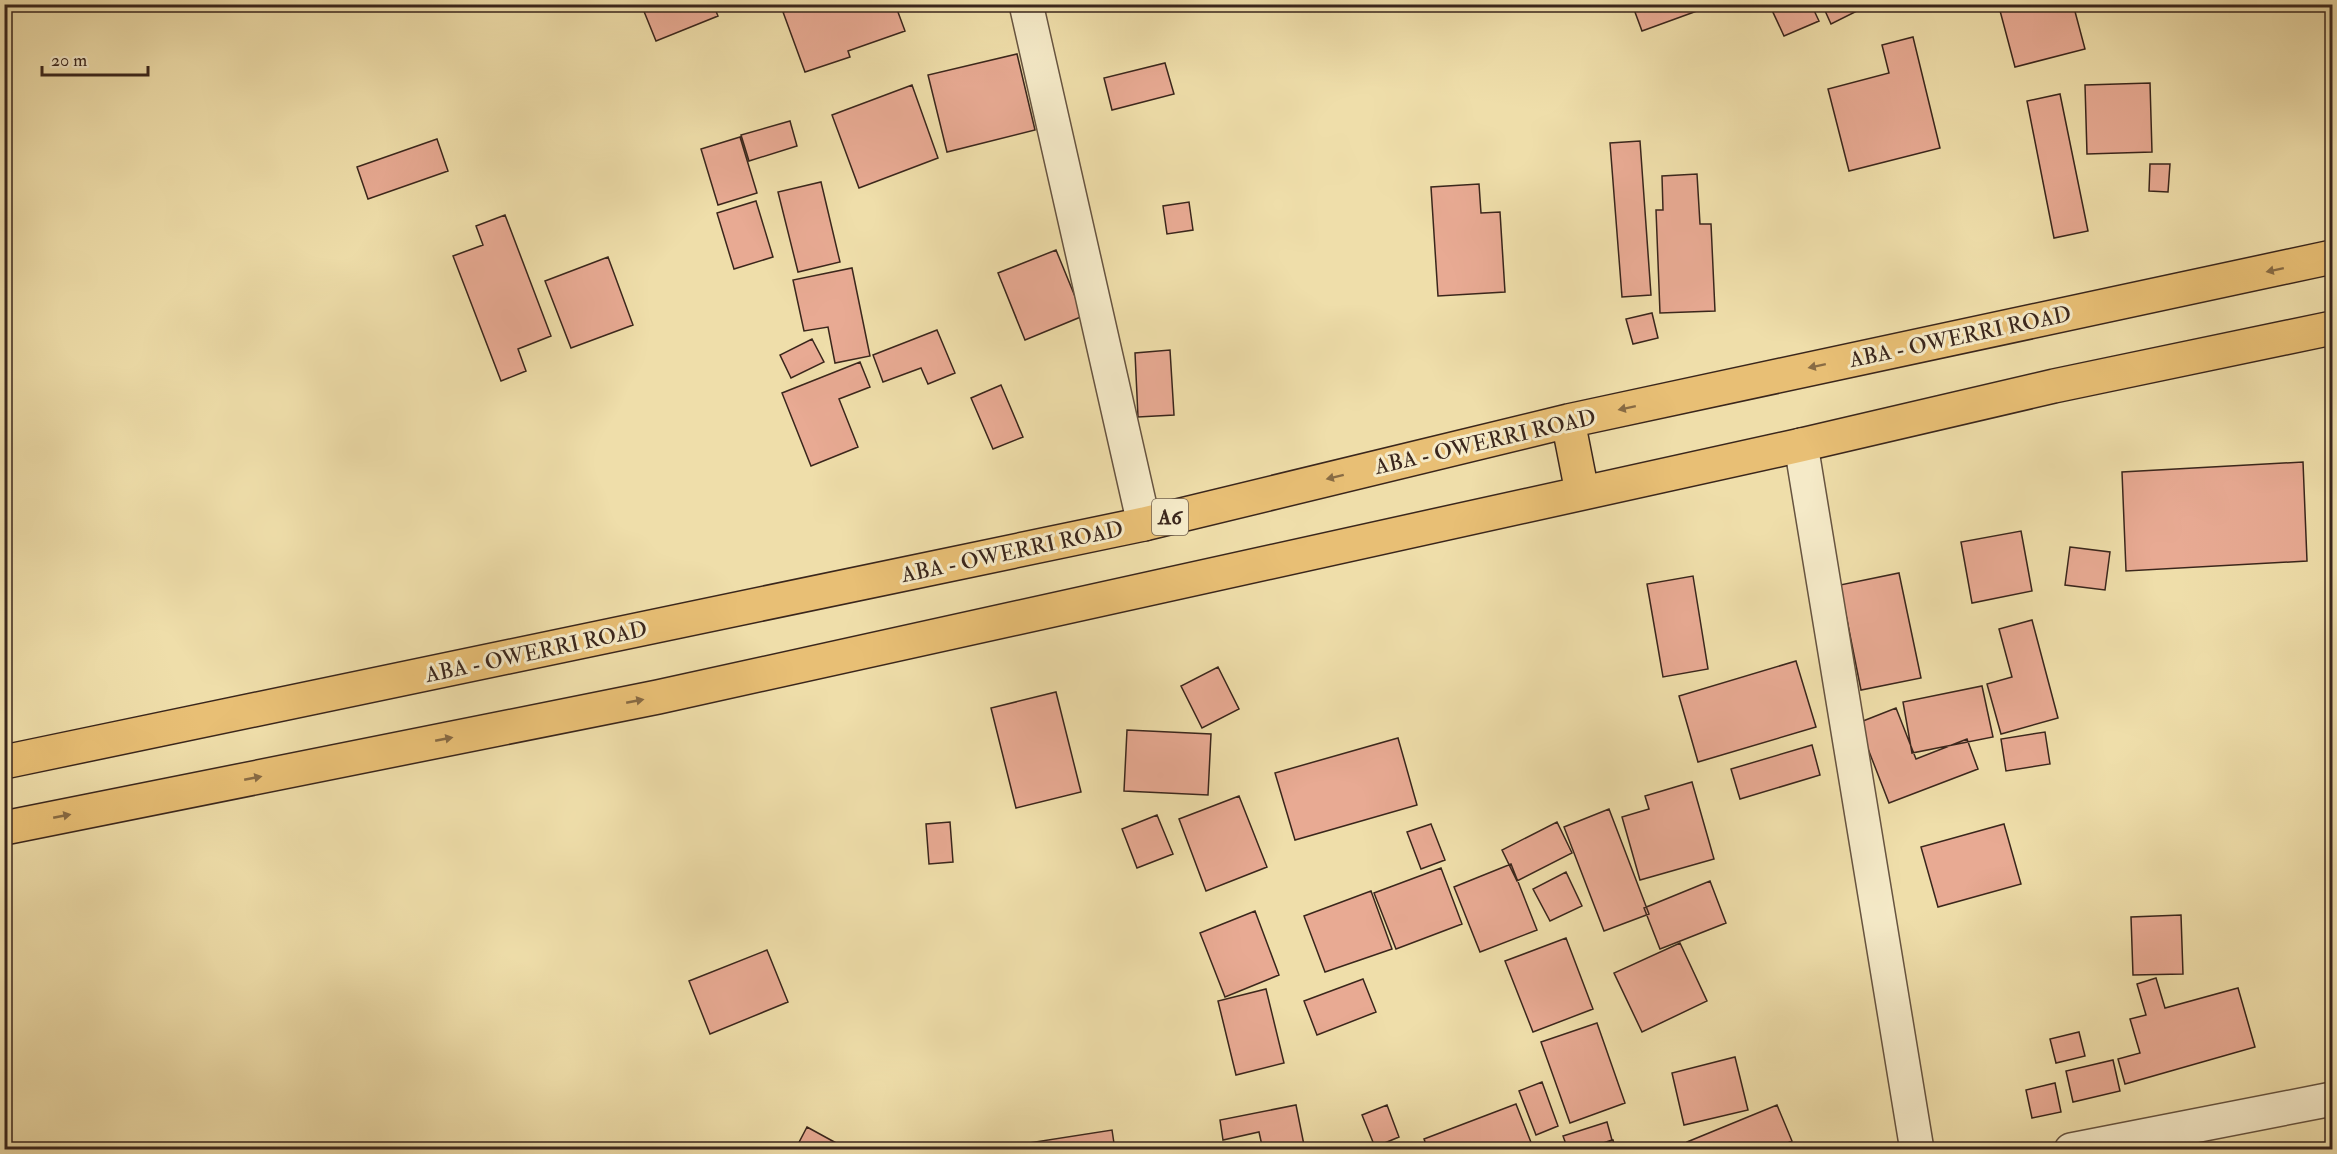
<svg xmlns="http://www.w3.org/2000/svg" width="2337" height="1154" font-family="'IM FELL Double Pica',serif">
  <rect width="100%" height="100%" fill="#efdeaa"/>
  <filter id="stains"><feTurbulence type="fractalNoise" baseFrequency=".00333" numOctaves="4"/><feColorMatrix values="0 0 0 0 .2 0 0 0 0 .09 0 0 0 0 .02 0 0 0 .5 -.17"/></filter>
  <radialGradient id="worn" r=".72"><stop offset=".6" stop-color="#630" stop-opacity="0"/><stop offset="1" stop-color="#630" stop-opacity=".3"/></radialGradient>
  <path fill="#e8aa93" stroke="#3a261c" stroke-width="1.5" d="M641,4H713L718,16L656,41Z
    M805,4H895L905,31L848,51L850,57L805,72L783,12Z
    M1632,4H1695L1697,11L1642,31Z
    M1779,4H1811L1819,21L1784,36L1771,8Z
    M1822,4H1869V5L1831,24Z
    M2007,4H2073L2085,49L2015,67L1999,7Z
    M1913,37L1940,148L1849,171L1828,89L1889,73L1882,45Z
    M1017,54L1035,130L947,152L928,75Z
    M1165,63L1174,94L1112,110L1104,78Z
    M2150,83L2152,152L2087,154L2085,85Z
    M912,85L938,158L859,188L832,115Z
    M2060,94L2088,231L2054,238L2027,101Z
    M790,121L797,146L749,161L741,135Z
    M740,137L757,193L718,205L701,149Z
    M437,139L448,171L368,199L357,167Z
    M1640,141L1651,295L1622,297L1610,143Z
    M2150,164H2170L2168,192L2149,191Z
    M1697,174L1700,224H1711L1715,311L1660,313L1656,210H1663L1662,176Z
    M821,182L840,262L798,272L778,192Z
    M1479,184L1481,213L1500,212L1505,292L1438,296L1431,187Z
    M756,201L773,257L734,269L717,213Z
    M1189,202L1193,230L1167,234L1163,206Z
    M505,215L551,336L518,349L526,371L501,381L453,256L483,245L476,226Z
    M1056,250L1083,316L1025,340L998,273Z
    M608,257L633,325L571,348L545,281Z
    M852,268L870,356L835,363L828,327L804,331L793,280Z
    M1652,313L1658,338L1633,344L1626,319Z
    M937,330L955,373L928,384L921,368L883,382L873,355Z
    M812,339L824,362L791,378L780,355Z
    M1170,350L1174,415L1138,417L1135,353Z
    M860,362L870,387L839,399L858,447L811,466L782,393Z
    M1001,385L1023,437L993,449L971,398Z
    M2303,462L2307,561L2126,571L2122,472Z
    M2021,531L2032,591L1972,603L1961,542Z
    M2070,547L2110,552L2105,590L2065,585Z
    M1899,573L1921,678L1861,690L1840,585Z
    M1693,576L1708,669L1663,677L1647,584Z
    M2032,620L2058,718L2001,734L1987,684L2012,677L1999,629Z
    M1796,661L1816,727L1698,762L1679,696Z
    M1218,667L1239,709L1202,728L1181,686Z
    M1982,686L1993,737L1912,753L1903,702Z
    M1056,692L1081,792L1016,808L991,708Z
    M1896,708L1916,759L1967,739L1978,769L1889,803L1858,723Z
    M1127,730L1211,734L1208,795L1124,791Z
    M2045,732L2050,764L2006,771L2001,739Z
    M1398,738L1417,805L1295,840L1275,773Z
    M1812,745L1820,775L1740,799L1731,769Z
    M1692,782L1714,859L1640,880L1622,817L1649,809L1645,796Z
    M1239,796L1267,867L1206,891L1179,819Z
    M1609,809L1649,914L1604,931L1564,827Z
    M1157,815L1173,854L1137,868L1122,829Z
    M950,822L953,862L929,864L926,824Z
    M1557,822L1572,853L1517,881L1502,850Z
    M1431,824L1445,860L1421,869L1407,832Z
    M2004,824L2021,884L1938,907L1921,847Z
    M1511,864L1537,930L1480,952L1454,887Z
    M1441,868L1462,924L1396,949L1374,893Z
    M1566,872L1582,906L1550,921L1533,889Z
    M1710,881L1726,923L1660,949L1644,908Z
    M1371,891L1392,949L1325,972L1304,916Z
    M1255,911L1279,975L1225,997L1200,933Z
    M2181,915L2183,974L2133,975L2131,917Z
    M1566,938L1593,1009L1533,1032L1505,961Z
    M1680,943L1707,1001L1642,1032L1614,973Z
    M767,950L788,1002L710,1034L689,981Z
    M2156,978L2165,1008L2238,988L2255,1047L2125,1084L2118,1059L2140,1053L2130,1019L2146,1015L2137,984Z
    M1363,979L1376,1012L1317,1035L1304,1001Z
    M1266,989L1284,1063L1236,1075L1218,1001Z
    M1597,1023L1625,1103L1570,1123L1541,1042Z
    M2079,1032L2085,1056L2056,1063L2050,1039Z
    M1735,1057L1748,1110L1684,1125L1672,1073Z
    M2113,1060L2120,1091L2073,1102L2066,1071Z
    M1542,1082L1558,1126L1536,1135L1519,1091Z
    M2055,1083L2061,1112L2032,1118L2026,1090Z
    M1516,1104L1534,1150H1428L1424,1139Z
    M1296,1105L1305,1150H1263L1259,1132L1223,1140L1220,1120Z
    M1387,1105L1399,1137L1375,1147L1362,1115Z
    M1777,1105L1792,1141L1772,1150H1690L1687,1142Z
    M1607,1122L1612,1140L1583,1150H1568L1563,1136Z
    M807,1127L849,1150H795Z
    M1112,1130L1115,1150H1010V1146Z
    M1613,1140L1616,1150H1584Z"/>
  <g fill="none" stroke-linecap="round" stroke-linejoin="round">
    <defs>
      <path id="minor" d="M1026,4L1144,524
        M1801,445L1917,1150
        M2071,1150L2332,1099"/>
      <path id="trunk" d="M1568,421L1582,492
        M4,762L1144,524L1568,421L2332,257
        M4,828L658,697L1801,445L2054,386L2332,328"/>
    </defs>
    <use href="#minor" stroke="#675440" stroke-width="36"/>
    <use href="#trunk" stroke="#3a261c" stroke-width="36"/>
    <use href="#minor" stroke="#f5eac8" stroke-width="33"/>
    <use href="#trunk" stroke="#e8bf75" stroke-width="33"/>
  </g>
  <defs><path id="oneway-solid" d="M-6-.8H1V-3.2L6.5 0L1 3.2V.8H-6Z" transform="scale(1.5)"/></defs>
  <g fill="#886b44">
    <use href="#oneway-solid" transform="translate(2275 270) rotate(168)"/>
    <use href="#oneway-solid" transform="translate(1817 366) rotate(168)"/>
    <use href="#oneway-solid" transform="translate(1627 408) rotate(168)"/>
    <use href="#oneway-solid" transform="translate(1335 477) rotate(166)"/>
    <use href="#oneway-solid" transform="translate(635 701) rotate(-11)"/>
    <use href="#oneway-solid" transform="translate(444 739) rotate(-11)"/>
    <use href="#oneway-solid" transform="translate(253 778) rotate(-11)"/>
    <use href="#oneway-solid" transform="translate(62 816) rotate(-11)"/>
  </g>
  <g text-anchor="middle" stroke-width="6" stroke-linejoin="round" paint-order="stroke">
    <rect fill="#f5eac8" stroke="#726150" stroke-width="1.5" x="1152" y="499" width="36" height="36" rx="4.5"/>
    <g font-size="21" font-weight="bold" fill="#3a261c">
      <text x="1170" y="524">A6</text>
    </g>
    <g font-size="22" fill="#3a261c" stroke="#f5eac8">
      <text transform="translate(1960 336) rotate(-12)" y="8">ABA - OWERRI ROAD</text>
      <text transform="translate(1485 441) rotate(-13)" y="8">ABA - OWERRI ROAD</text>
      <text transform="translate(1012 551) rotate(-12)" y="8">ABA - OWERRI ROAD</text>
      <text transform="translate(536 651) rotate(-12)" y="8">ABA - OWERRI ROAD</text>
    </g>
  </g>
  <rect width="2337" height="1154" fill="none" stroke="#efdeaa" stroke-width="24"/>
  <rect x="6" y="6" width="2325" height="1142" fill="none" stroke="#3a261c" stroke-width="3"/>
  <rect x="12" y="12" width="2313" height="1130" fill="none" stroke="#3a261c" stroke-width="1.5"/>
  <path d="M42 66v9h106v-9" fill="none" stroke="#3a261c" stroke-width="3"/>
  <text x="51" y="66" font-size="18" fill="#3a261c" stroke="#f5eac8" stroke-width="4.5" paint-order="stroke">20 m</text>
  <rect width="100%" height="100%" filter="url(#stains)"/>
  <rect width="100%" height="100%" fill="url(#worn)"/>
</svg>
